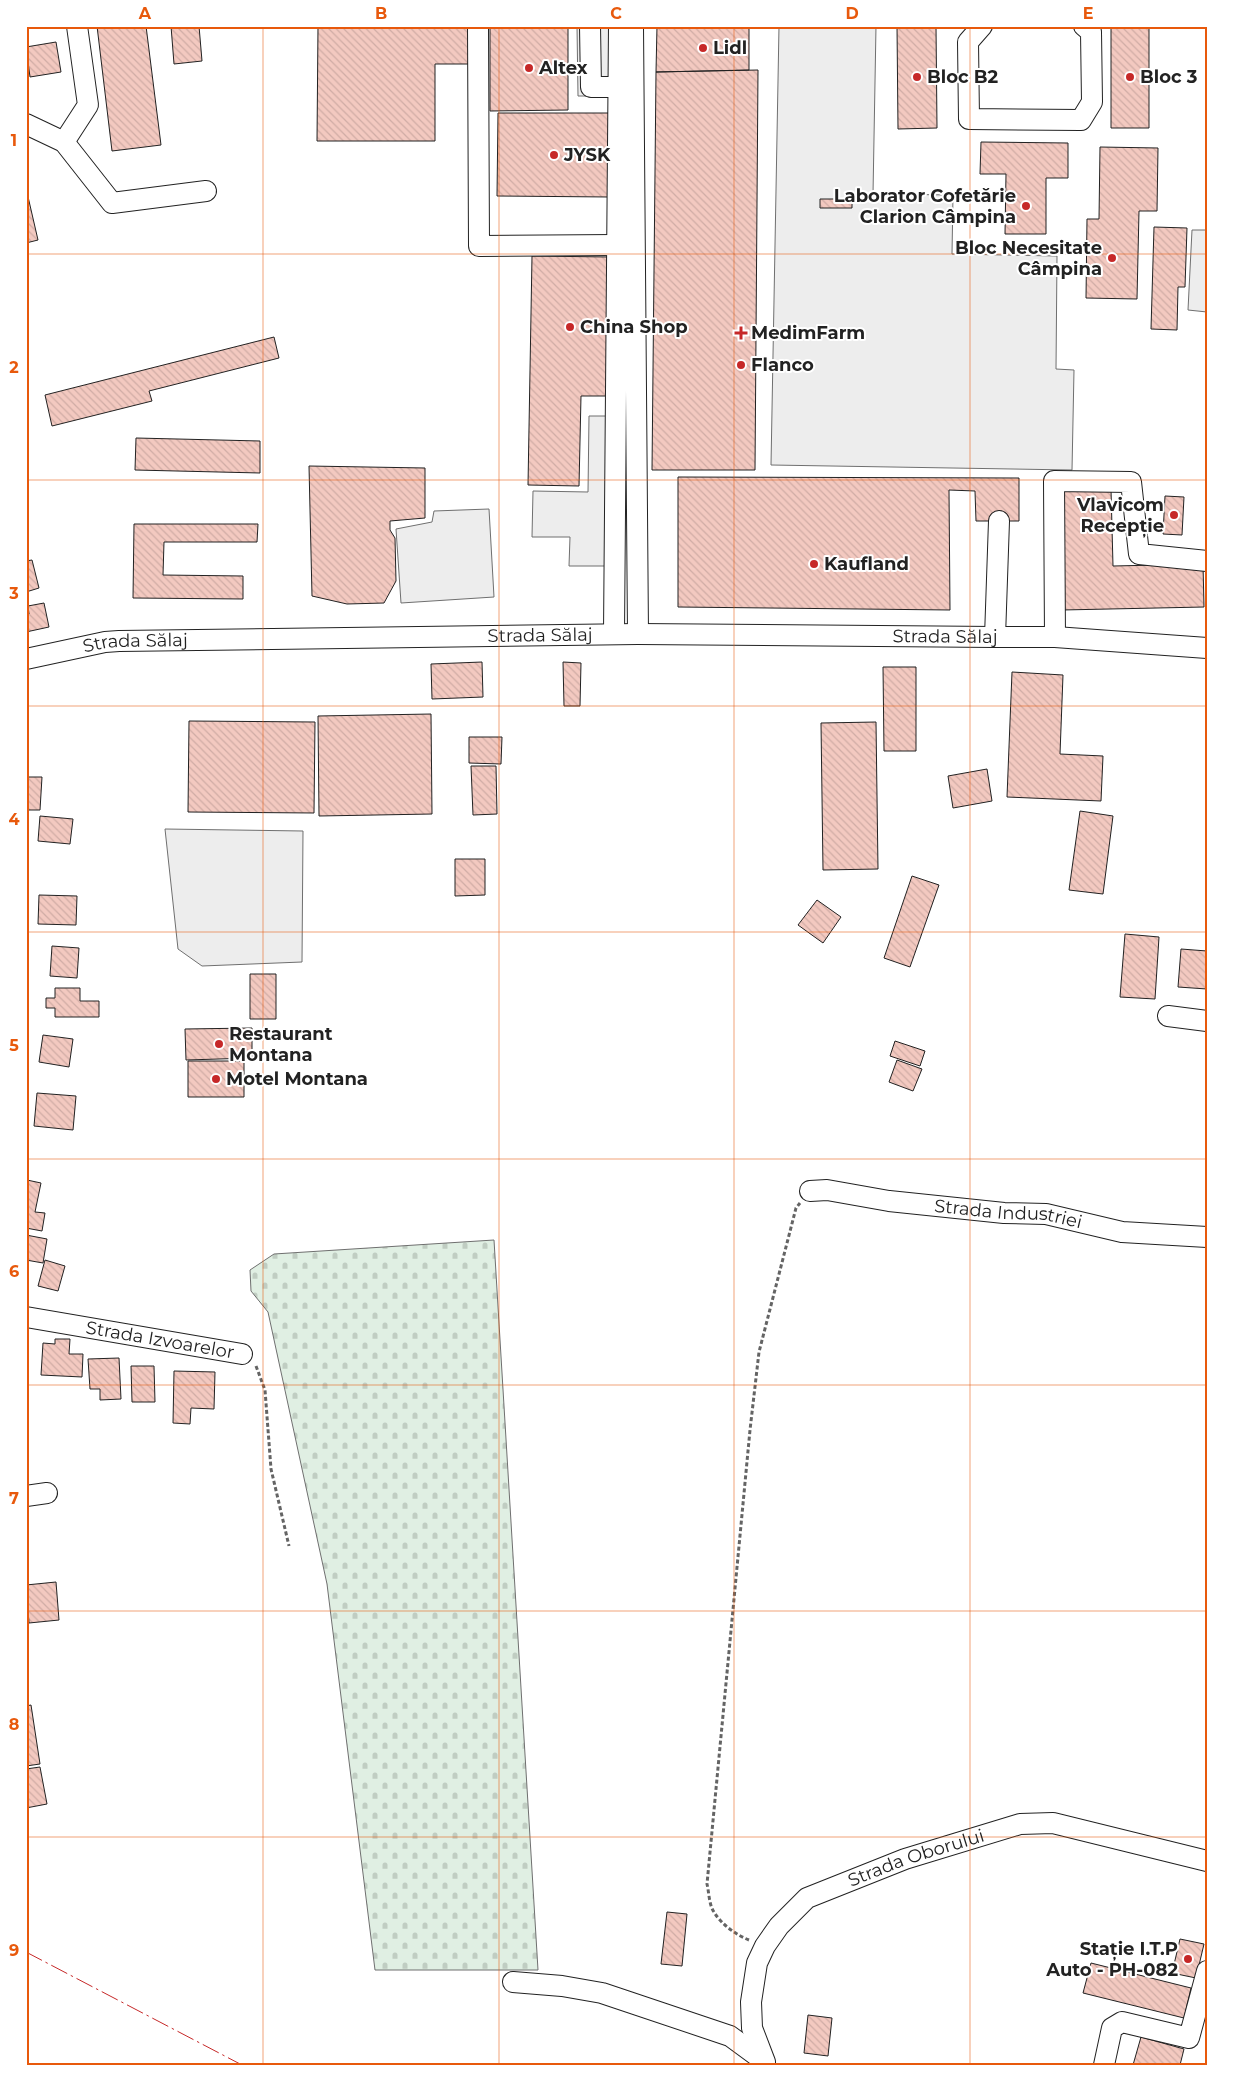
<svg xmlns="http://www.w3.org/2000/svg" width="1233" height="2091" font-family="Montserrat,sans-serif">
  <defs>
    <pattern id="cemetery-stones" width="16" height="16" patternUnits="userSpaceOnUse" patternTransform="scale(1.25)"><rect width="16" height="16" fill="#e0efe3"/><path d="M2 7V4a2 2 0 0 1 4 0v3zM10 15v-3a2 2 0 0 1 4 0v3z" fill="#c0cdc2"/></pattern>
    <pattern id="building-back-hatch" width="6" height="6" patternUnits="userSpaceOnUse" patternTransform="scale(1.25)"><rect width="6" height="6" fill="#f3c9c0"/><path d="M-1 5l2 2M0 0l6 6M5-1l2 2" fill="none" stroke="#d0aca5"/></pattern>
  </defs>
  <rect width="100%" height="100%" fill="#fff"/>
  <path fill="url(#cemetery-stones)" stroke="#6f6f6f" d="M494,1240L538,1970H375L327,1584L268,1312L251,1291L250,1270L274,1254Z"/>
  <path fill="#ededed" stroke="#6f6f6f" d="M577,26H612V96H578Z
    M779,26H876L873,194L953,195L952,254L1057,256L1056,369L1074,370L1072,470L771,465Z
    M1192,230H1207V312L1188,310Z
    M589,416H611L610,566H569L570,537H532L533,491L588,492Z
    M489,509L494,597L401,603L396,529L432,522L434,511Z
    M165,829L303,831L302,962L202,966L178,949Z"/>
  <path fill="url(#building-back-hatch)" stroke="#222" d="M97,26H146L161,145L112,151Z
    M171,26H199L202,61L174,64Z
    M318,26H470V64H435V141H317Z
    M490,26H568V110L490,111Z
    M657,26H749V70L656,72Z
    M897,26H936L937,128L898,129Z
    M1111,26H1149V128H1111Z
    M56,42L61,72L30,77L26,47Z
    M758,70L755,470H652L656,72Z
    M498,113H610L609,197L497,196Z
    M981,142L1068,143V178H1046V234H1005L1006,174H980Z
    M1100,147L1158,148L1157,211H1139L1137,299L1086,298L1087,219H1099Z
    M26,188L38,240L26,243Z
    M820,199H852V208H820Z
    M1154,227L1187,228L1185,287H1178L1177,330L1151,329Z
    M532,256L610,257L609,396H581L579,486L528,485Z
    M274,337L279,358L149,391L152,401L52,426L45,395Z
    M136,438L260,441V473L135,470Z
    M309,466L425,468V518L390,521V530L395,538L396,581L384,603L347,604L312,596Z
    M678,477L1019,478V521H976L975,491L949,490L950,610L678,607Z
    M1111,489L1113,566L1203,564L1204,607L1062,610L1059,491Z
    M1165,496L1184,497L1182,535L1163,534Z
    M134,524H258L257,542H164L163,575L243,576V599L133,598Z
    M32,560L39,588L26,592V561Z
    M44,603L49,627L26,632V615L29,614L28,606Z
    M482,662L483,697L432,699L431,664Z
    M563,662L581,663L580,706H564Z
    M883,667H916V751H884Z
    M1012,672L1063,675L1060,754L1103,756L1101,801L1007,797Z
    M431,714L432,814L319,816L318,716Z
    M189,721L315,722L314,813L188,812Z
    M876,722L878,869L823,870L821,723Z
    M469,737H502L501,764L469,763Z
    M471,766H496L497,814L473,815Z
    M987,769L992,801L953,808L948,776Z
    M26,777H42L40,810H26Z
    M1080,811L1113,816L1103,894L1069,890Z
    M40,816L73,819L70,844L38,841Z
    M455,859H485V895L455,896Z
    M912,876L939,885L910,967L884,958Z
    M39,895L77,896L76,925L38,924Z
    M817,900L841,917L823,943L798,925Z
    M1125,934L1159,937L1155,999L1120,997Z
    M52,946L79,948L77,978L50,976Z
    M1181,949L1207,951V989L1178,987Z
    M250,974H276V1019H250Z
    M55,988H80V1001H99V1017H55V1008H46V998H55Z
    M252,1028V1058L186,1060L185,1029Z
    M43,1035L73,1039L69,1067L39,1062Z
    M895,1041L925,1051L920,1066L890,1056Z
    M897,1060L922,1069L913,1091L889,1082Z
    M188,1061H244V1097H188Z
    M37,1093L76,1096L73,1130L34,1126Z
    M27,1180L41,1183L35,1212L45,1213L42,1231L26,1228Z
    M26,1235L47,1239L43,1263L26,1260Z
    M45,1260L65,1266L58,1291L38,1286Z
    M55,1339H70L69,1354H83L82,1377L41,1375L43,1343L55,1344Z
    M119,1358L121,1399L100,1400V1389H90L88,1359Z
    M131,1366H154L155,1402H132Z
    M174,1371L215,1372L214,1409L191,1408L190,1424L173,1423Z
    M56,1582L59,1620L29,1623L26,1585Z
    M31,1705L40,1764L26,1766V1706Z
    M40,1767L47,1804L26,1808V1769Z
    M667,1912L687,1914L682,1966L661,1964Z
    M1180,1939L1204,1944L1196,1978L1172,1973Z
    M1091,1963L1191,1988L1184,2018L1083,1993Z
    M808,2015L832,2018L828,2056L804,2053Z
    M1141,2037L1184,2049L1180,2065H1133Z"/>
  <g fill="none" stroke-linecap="round" stroke-linejoin="round">
    <defs>
      <g id="minor">
        <path d="M478,26L479,246L617,245"/>
        <path d="M590,26L591,87H620"/>
        <path d="M633,26L638,634"/>
        <path d="M982,26L968,42L969,119L1081,120L1092,102L1091,32L1084,26"/>
        <path d="M26,124L64,142L112,203L206,191"/>
        <path d="M64,142L88,105L77,26"/>
        <path d="M614,634L619,26"/>
        <path d="M995,637L999,521"/>
        <path d="M1055,637L1054,481L1131,482L1139,554L1207,561"/>
        <path id="s1" d="M26,659L105,642L119,641L638,634L995,637H1055L1207,648"/>
        <path d="M1168,1016L1207,1021"/>
        <path id="s2" d="M810,1191L827,1190L889,1201L1004,1213L1046,1214L1122,1232L1207,1237"/>
        <path id="s3" d="M26,1317L242,1354"/>
        <path d="M26,1496L47,1493"/>
        <path d="M513,1982L562,1986L602,1993L730,2036L764,2061"/>
        <path id="s4" d="M765,2062L752,2028L751,2002L757,1963L765,1946L779,1926L807,1898L905,1859L1020,1824L1053,1823L1207,1861"/>
        <path d="M1104,2065L1112,2028L1122,2022L1189,2038L1207,1971"/>
      </g>
    </defs>
    <use href="#minor" stroke="#222" stroke-width="22"/>
    <path stroke="#646464" stroke-width="3" stroke-dasharray="4 2.5" stroke-linecap="butt" d="M256,1366L265,1390L271,1469L289,1546
      M749,1940C736,1935 721,1924 714,1912C709,1905 709,1892 707,1884L750,1430L759,1352L796,1208L800,1203"/>
    <use href="#minor" stroke="#fff" stroke-width="20"/>
    <path stroke="#c62828" stroke-width="1" stroke-dasharray="18 4 2.5 4" stroke-linecap="butt" d="M26,1952L242,2065"/>
  </g>
  <path fill="none" stroke="#e8590c" stroke-width="1" stroke-opacity="0.55" d="M263,26V2065M499,26V2065M734,26V2065M970,26V2065M26,254H1207M26,480H1207M26,706H1207M26,932H1207M26,1159H1207M26,1385H1207M26,1611H1207M26,1837H1207"/>
  <g fill="#c62828" stroke="#fff" stroke-width="2">
    <circle cx="703" cy="48" r="5"/>
    <circle cx="529" cy="68" r="5"/>
    <circle cx="917" cy="77" r="5"/>
    <circle cx="1130" cy="77" r="5"/>
    <circle cx="554" cy="155" r="5"/>
    <circle cx="1026" cy="206" r="5"/>
    <circle cx="1112" cy="258" r="5"/>
    <circle cx="570" cy="327" r="5"/>
    <path d="M738.5 325.5h5v5h5v5h-5v5h-5v-5h-5v-5h5z"/>
    <circle cx="741" cy="365" r="5"/>
    <circle cx="1174" cy="515" r="5"/>
    <circle cx="814" cy="564" r="5"/>
    <circle cx="219" cy="1044" r="5"/>
    <circle cx="216" cy="1079" r="5"/>
    <circle cx="1188" cy="1959" r="5"/>
  </g>
  <g text-anchor="middle" stroke-width="4" stroke-linejoin="round" paint-order="stroke">
    <g font-size="18" font-weight="bold" fill="#222" stroke="#fff" text-anchor="start">
      <text x="713" y="54">Lidl</text>
      <text x="539" y="74">Altex</text>
      <text x="927" y="83">Bloc B2</text>
      <text x="1140" y="83">Bloc 3</text>
      <text x="564" y="161">JYSK</text>
      <text x="1016" y="202" text-anchor="end">Laborator Cofetărie<tspan x="1016" dy="21">Clarion Câmpina</tspan></text>
      <text x="1102" y="254" text-anchor="end">Bloc Necesitate<tspan x="1102" dy="21">Câmpina</tspan></text>
      <text x="580" y="333">China Shop</text>
      <text x="751" y="339">MedimFarm</text>
      <text x="751" y="371">Flanco</text>
      <text x="1164" y="511" text-anchor="end">Vlavicom<tspan x="1164" dy="21">Recepție</tspan></text>
      <text x="824" y="570">Kaufland</text>
      <text x="229" y="1040">Restaurant<tspan x="229" dy="21">Montana</tspan></text>
      <text x="226" y="1085">Motel Montana</text>
      <text x="1178" y="1955" text-anchor="end">Stație I.T.P<tspan x="1178" dy="21">Auto - PH-082</tspan></text>
    </g>
    <g font-size="18" fill="#222" stroke="#fff">
      <text dy="6" stroke="none"><textPath href="#s1" startOffset="516">Strada Sălaj</textPath></text>
      <text dy="6" stroke="none"><textPath href="#s1" startOffset="921">Strada Sălaj</textPath></text>
      <text dy="6" stroke="none"><textPath href="#s1" startOffset="111">Strada Sălaj</textPath></text>
      <text dy="6" stroke="none"><textPath href="#s2" startOffset="200">Strada Industriei</textPath></text>
      <text dy="6" stroke="none"><textPath href="#s3" startOffset="136">Strada Izvoarelor</textPath></text>
      <text dy="6" stroke="none"><textPath href="#s4" startOffset="301">Strada Oborului</textPath></text>
    </g>
  </g>
  <rect width="1233" height="2091" fill="none" stroke="#ffffff" stroke-width="55"/>
  <rect x="28" y="28" width="1178" height="2036" fill="none" stroke="#e8590c" stroke-width="2"/>
  <g font-size="16" text-anchor="middle" font-weight="bold" fill="#e8590c">
    <text x="145" y="19">A</text>
    <text x="381" y="19">B</text>
    <text x="616" y="19">C</text>
    <text x="852" y="19">D</text>
    <text x="1088" y="19">E</text>
    <text x="14" y="146">1</text>
    <text x="14" y="373">2</text>
    <text x="14" y="599">3</text>
    <text x="14" y="825">4</text>
    <text x="14" y="1051">5</text>
    <text x="14" y="1277">6</text>
    <text x="14" y="1504">7</text>
    <text x="14" y="1730">8</text>
    <text x="14" y="1956">9</text>
  </g>
</svg>
